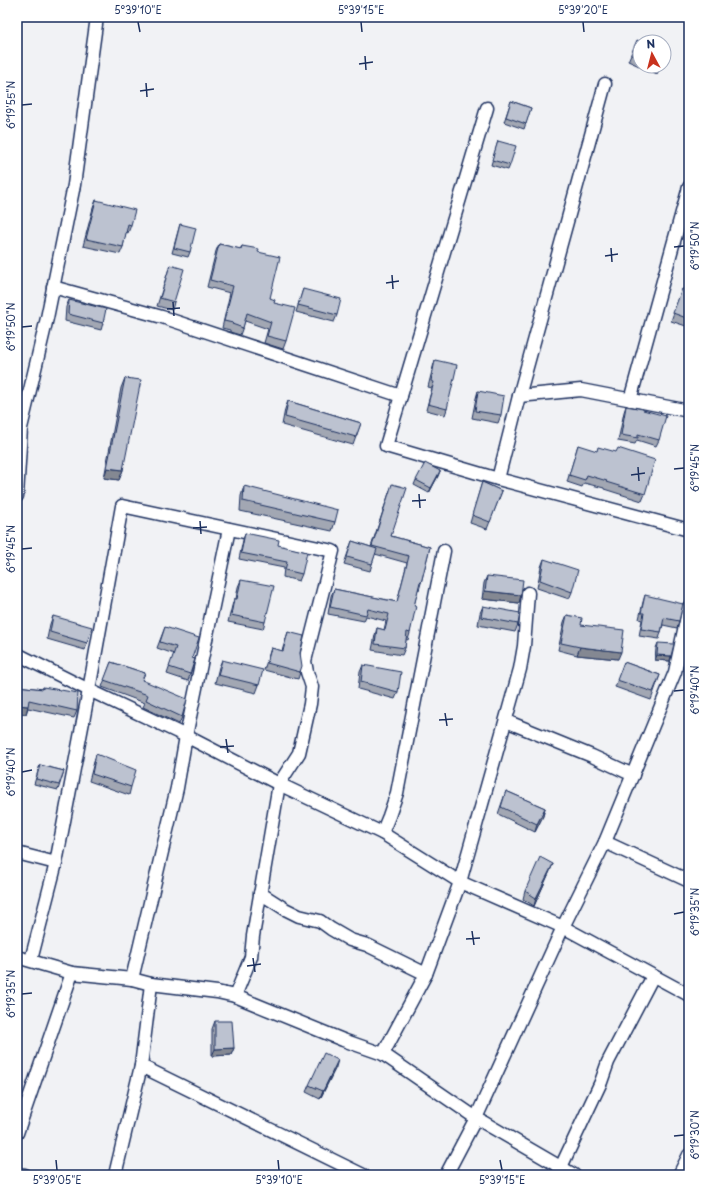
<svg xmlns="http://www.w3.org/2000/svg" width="706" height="1192" viewBox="0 0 706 1192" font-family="'Playpen Sans',sans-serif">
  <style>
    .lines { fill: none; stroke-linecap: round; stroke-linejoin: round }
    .minor-casing { stroke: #1b2f5e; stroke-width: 15 }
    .minor { stroke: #fff; stroke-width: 12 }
    .wall { fill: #a2a7b3; stroke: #1b2f5e }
    .shaded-wall { fill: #848892; stroke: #1b2f5e }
    .building { fill: #bcc2d0; stroke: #1b2f5e }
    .ticks { fill: none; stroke: #1b2f5e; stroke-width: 1.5 }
    .neatline { fill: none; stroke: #1b2f5e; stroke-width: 1.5 }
    .ticks-label { font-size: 10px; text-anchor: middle; fill: #1b2f5e }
  </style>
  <rect width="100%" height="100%" fill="#f1f2f5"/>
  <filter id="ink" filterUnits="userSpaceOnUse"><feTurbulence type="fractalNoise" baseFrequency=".025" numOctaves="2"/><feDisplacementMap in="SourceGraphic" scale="8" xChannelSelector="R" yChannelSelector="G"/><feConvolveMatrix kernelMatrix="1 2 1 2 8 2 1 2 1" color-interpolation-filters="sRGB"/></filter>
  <g filter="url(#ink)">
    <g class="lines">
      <defs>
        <g id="minor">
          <polyline points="487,108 386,446 498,479 689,530"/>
          <polyline points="53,287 162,317 401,396"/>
          <polyline points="519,396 581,390 689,411"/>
          <polyline points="630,400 689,187"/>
          <polyline points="498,479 519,396 605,84"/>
          <polyline points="17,496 21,428 47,318 74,185 97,17"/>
          <polyline points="17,654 89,690 186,736 279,784 382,833 460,882 563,927 689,995"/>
          <polyline points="506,721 592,756 633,775"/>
          <polyline points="382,833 389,816 397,793 444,551"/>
          <polyline points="605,842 689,881"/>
          <polyline points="17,853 56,863"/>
          <polyline points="260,893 285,909 299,916 320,921 331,929 350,940 367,945 426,974"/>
          <polyline points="17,957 72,973 132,979 151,984 217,992 235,996 343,1040 383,1054 476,1118 574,1175"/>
          <polyline points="31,960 56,863 89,690 122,506 333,551 305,661 307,672 312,687 310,704 299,753 279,784 253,936 251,957 235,996"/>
          <polyline points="132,979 177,788 186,736 229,529"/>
          <polyline points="383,1054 426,974 460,882 520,669 524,646 528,593"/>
          <polyline points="141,1066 363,1175"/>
          <polyline points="17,1133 72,973"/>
          <polyline points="561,1167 601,1082 608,1062 653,976"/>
          <polyline points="17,1174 25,1175"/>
          <polyline points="115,1175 141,1066 151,984"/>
          <polyline points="446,1175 476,1118 563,927 605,842 675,672 689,607"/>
          <polyline points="679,1175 689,1155"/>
        </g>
      </defs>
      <use href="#minor" class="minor-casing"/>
      <use href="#minor" class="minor"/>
    </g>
    <g class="wall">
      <polygon points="640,42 640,66 661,66 657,74 628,61 631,54"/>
      <polygon points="511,101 531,108 524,129 504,122"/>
      <polygon points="498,141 510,165 508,170 491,165"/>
      <polygon points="96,200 131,225 128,233 126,232 123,247 120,254 83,246 93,208"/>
      <polygon points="180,224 190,252 188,257 172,253"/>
      <polygon points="219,244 240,249 242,246 258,252 270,298 274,303 286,341 283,349 264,343 268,329 245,321 240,335 230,332 230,330 222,328 230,293 207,287 216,251"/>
      <polygon points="170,265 174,302 172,310 157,306"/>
      <polygon points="303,289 337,315 334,322 296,312"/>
      <polygon points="682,289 689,291 689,327 671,321"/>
      <polygon points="69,300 103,323 101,330 65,321 66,307"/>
      <polygon points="435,360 447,409 445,415 426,410 432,388 428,387 433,367"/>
      <polygon points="125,378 123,470 119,480 104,478 121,388"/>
      <polygon points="478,391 501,415 498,423 472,418 476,398"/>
      <polygon points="288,401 361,423 353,445 282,425 285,409"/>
      <polygon points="626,406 643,410 659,440 656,446 637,440 635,444 618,441 624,412"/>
      <polygon points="578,445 645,494 642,501 604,489 604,488 584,483 582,487 567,482"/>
      <polygon points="440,471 438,476 429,493 414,485 416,480"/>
      <polygon points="482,482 502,491 487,529 470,523"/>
      <polygon points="244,486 335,522 332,531 240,511 241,496"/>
      <polygon points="390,490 391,536 430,547 421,583 419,590 418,589 414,606 410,633 408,640 406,639 405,648 402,655 372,650 375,635 377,628 384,630 386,621 366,616 364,621 328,614 331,596 334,589 397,602 407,563 375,554 370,571 344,564 352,541 371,547"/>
      <polygon points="245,533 278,545 302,574 299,581 283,577 284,568 239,559 243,540"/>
      <polygon points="544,559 572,592 569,599 537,588 541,567"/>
      <polygon points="487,576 519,603 482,599 484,583"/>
      <polygon points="241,580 265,622 263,629 228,622 232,606 234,599 236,599 238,587"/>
      <polygon points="645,595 679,621 677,628 663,625 659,639 639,636 642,620 639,619 643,602"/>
      <polygon points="483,606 518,624 515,632 478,625 480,613"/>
      <polygon points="567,615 581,625 618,659 577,655 558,650 564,622"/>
      <polygon points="53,616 87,643 85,650 47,639 50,624"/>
      <polygon points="165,627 192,658 195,659 188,681 167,674 174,654 157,648"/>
      <polygon points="288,632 300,653 300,672 298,679 264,670 271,648 282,651"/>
      <polygon points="658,643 670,661 655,660 656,648"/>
      <polygon points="222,660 259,685 256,693 215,683 219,667"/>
      <polygon points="111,662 145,673 142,680 182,717 179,724 143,707 145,703 102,687"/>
      <polygon points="624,662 660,675 651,700 615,687"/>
      <polygon points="363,665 398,692 395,699 358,689 360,672"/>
      <polygon points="17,686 43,689 43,687 77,711 74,718 28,708 26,714 17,713"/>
      <polygon points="96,754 131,787 129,795 89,781 94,762"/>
      <polygon points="40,765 64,771 58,790 34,784"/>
      <polygon points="506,791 545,808 543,816 535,832 498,814"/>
      <polygon points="550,871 534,906 523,899 525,891"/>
      <polygon points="215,1021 234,1048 231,1055 212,1056 212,1029"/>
      <polygon points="336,1067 320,1099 306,1092 309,1085"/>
    </g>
    <g class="shaded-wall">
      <polygon points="107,468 123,470 119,480 104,478"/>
      <polygon points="440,471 438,476 429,493 431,488"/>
      <polygon points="485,591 521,595 519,603 482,599"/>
      <polygon points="580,647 621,652 618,659 577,655"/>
      <polygon points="657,655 671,656 670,661 655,660"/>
      <polygon points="17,705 28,706 26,714 17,713"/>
      <polygon points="545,808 543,816 535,832 537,824"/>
      <polygon points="553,864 550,871 534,906 536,898"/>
      <polygon points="234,1048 231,1055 212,1056 215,1049"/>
      <polygon points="338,1060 336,1067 320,1099 323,1091"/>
    </g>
    <g class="building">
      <polygon points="637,40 642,42 640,42 640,58 631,54"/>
      <polygon points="511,101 531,108 526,124 506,117"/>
      <polygon points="498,141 516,146 510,165 492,160"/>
      <polygon points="96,200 135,210 131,225 128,224 123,247 86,239"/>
      <polygon points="180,224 196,228 190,252 174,248"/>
      <polygon points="219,244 241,249 242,246 259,249 258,252 280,257 270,298 275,300 274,303 295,308 286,341 267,336 271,322 247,313 243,328 232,324 233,323 224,321 233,286 210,280"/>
      <polygon points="170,265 184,269 174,302 160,298"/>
      <polygon points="303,289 341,299 337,315 298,305"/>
      <polygon points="682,289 689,291 689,319 673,313"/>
      <polygon points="69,300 106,309 103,323 68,314"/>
      <polygon points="435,360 457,365 447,409 428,404 434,382 431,381"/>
      <polygon points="125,378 141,380 123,470 107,468"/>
      <polygon points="478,391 504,396 501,415 475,411"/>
      <polygon points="288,401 361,423 356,437 285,417"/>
      <polygon points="626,406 643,409 643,410 666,416 659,440 638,434 638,438 621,435"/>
      <polygon points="578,445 597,451 598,447 616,452 618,448 655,460 645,494 606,482 607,481 587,475 585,480 569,475"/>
      <polygon points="425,463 440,471 431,488 416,480"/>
      <polygon points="482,482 502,491 490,522 472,515"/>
      <polygon points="392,484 407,488 391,536 430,547 421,583 420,582 414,606 416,606 410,633 407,632 405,648 375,644 377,628 385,630 389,614 368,609 366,615 330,607 334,589 397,602 409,556 372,546"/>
      <polygon points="244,486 338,510 335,522 243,501"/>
      <polygon points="245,533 279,540 278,545 307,552 302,574 285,570 287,562 241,553"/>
      <polygon points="352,541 377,549 372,564 347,557"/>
      <polygon points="544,559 578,570 572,592 540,580"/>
      <polygon points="487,576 523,580 521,595 485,591"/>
      <polygon points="241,580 274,586 265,622 231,615 234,599 237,599"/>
      <polygon points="645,595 683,604 679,621 664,618 661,632 641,629 644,613 641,613"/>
      <polygon points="483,606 520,613 518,624 481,617"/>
      <polygon points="567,615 582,618 581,625 624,630 621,652 580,647 561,643"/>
      <polygon points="53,616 92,627 87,643 50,632"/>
      <polygon points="165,627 199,638 192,658 195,659 190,674 169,667 176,647 160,642"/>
      <polygon points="288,632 304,636 300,653 302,666 300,672 267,663 271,648 283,651"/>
      <polygon points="658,643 674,644 671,656 657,655"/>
      <polygon points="222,660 263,670 259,685 218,675"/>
      <polygon points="111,662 145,673 142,680 187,699 182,717 146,700 148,695 104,680"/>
      <polygon points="624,662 660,675 653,692 617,680"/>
      <polygon points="363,665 401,672 398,692 361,682"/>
      <polygon points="17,686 43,689 43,687 78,693 77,711 29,700 28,706 17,705"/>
      <polygon points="96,754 136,770 131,787 92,774"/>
      <polygon points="40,765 64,771 59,785 36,779"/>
      <polygon points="506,791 545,808 537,824 501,807"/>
      <polygon points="540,857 553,864 536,898 525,891"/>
      <polygon points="215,1021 232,1021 234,1048 215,1049"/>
      <polygon points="324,1053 338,1060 323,1091 309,1085"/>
    </g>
  </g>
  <path class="ticks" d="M138 22 140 32M361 22 362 32M583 22 584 32M365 56 366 70M359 64 373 62M146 83 147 97M140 91 154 89M22 105 32 104M674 247 684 246M611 248 612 262M605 256 618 254M392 275 393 289M386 283 399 281M173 302 174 316M167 309 180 308M22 327 32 326M638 467 639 481M674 469 684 468M631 475 645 473M419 494 420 508M412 501 426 500M200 521 201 534M193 528 207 527M22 549 32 548M674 691 684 690M445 713 447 726M439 720 453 719M226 739 228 753M220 747 234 746M22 772 32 770M674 914 684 912M472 931 474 945M466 939 480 938M253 958 255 972M247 966 261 964M22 994 32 993M674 1136 684 1135M56 1160 57 1170M278 1160 279 1170M500 1160 502 1170"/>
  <rect width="706" height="1192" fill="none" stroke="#fff" stroke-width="44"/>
  <g transform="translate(652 54) rotate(353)"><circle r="19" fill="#ffffff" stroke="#a4acbf"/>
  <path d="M0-3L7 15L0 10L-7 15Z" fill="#c8321e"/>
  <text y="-6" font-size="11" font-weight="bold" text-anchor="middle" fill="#1b2f5e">N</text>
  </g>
  <rect x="22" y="22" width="662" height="1148" class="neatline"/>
  <g class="ticks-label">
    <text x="138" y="14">5°39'10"E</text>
    <text x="361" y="14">5°39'15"E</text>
    <text x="583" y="14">5°39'20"E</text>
    <text transform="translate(11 105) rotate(-90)" y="4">6°19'55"N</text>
    <text transform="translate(695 246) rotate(-90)" y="4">6°19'50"N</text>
    <text transform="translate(11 327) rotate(-90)" y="4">6°19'50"N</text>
    <text transform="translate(695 468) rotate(-90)" y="4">6°19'45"N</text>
    <text transform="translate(11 549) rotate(-90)" y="4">6°19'45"N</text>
    <text transform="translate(695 690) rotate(-90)" y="4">6°19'40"N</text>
    <text transform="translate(11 772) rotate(-90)" y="4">6°19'40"N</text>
    <text transform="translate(695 912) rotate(-90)" y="4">6°19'35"N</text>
    <text transform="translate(11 994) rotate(-90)" y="4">6°19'35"N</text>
    <text transform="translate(695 1135) rotate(-90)" y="4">6°19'30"N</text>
    <text x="57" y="1184">5°39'05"E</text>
    <text x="279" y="1184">5°39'10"E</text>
    <text x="502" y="1184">5°39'15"E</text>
  </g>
</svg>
